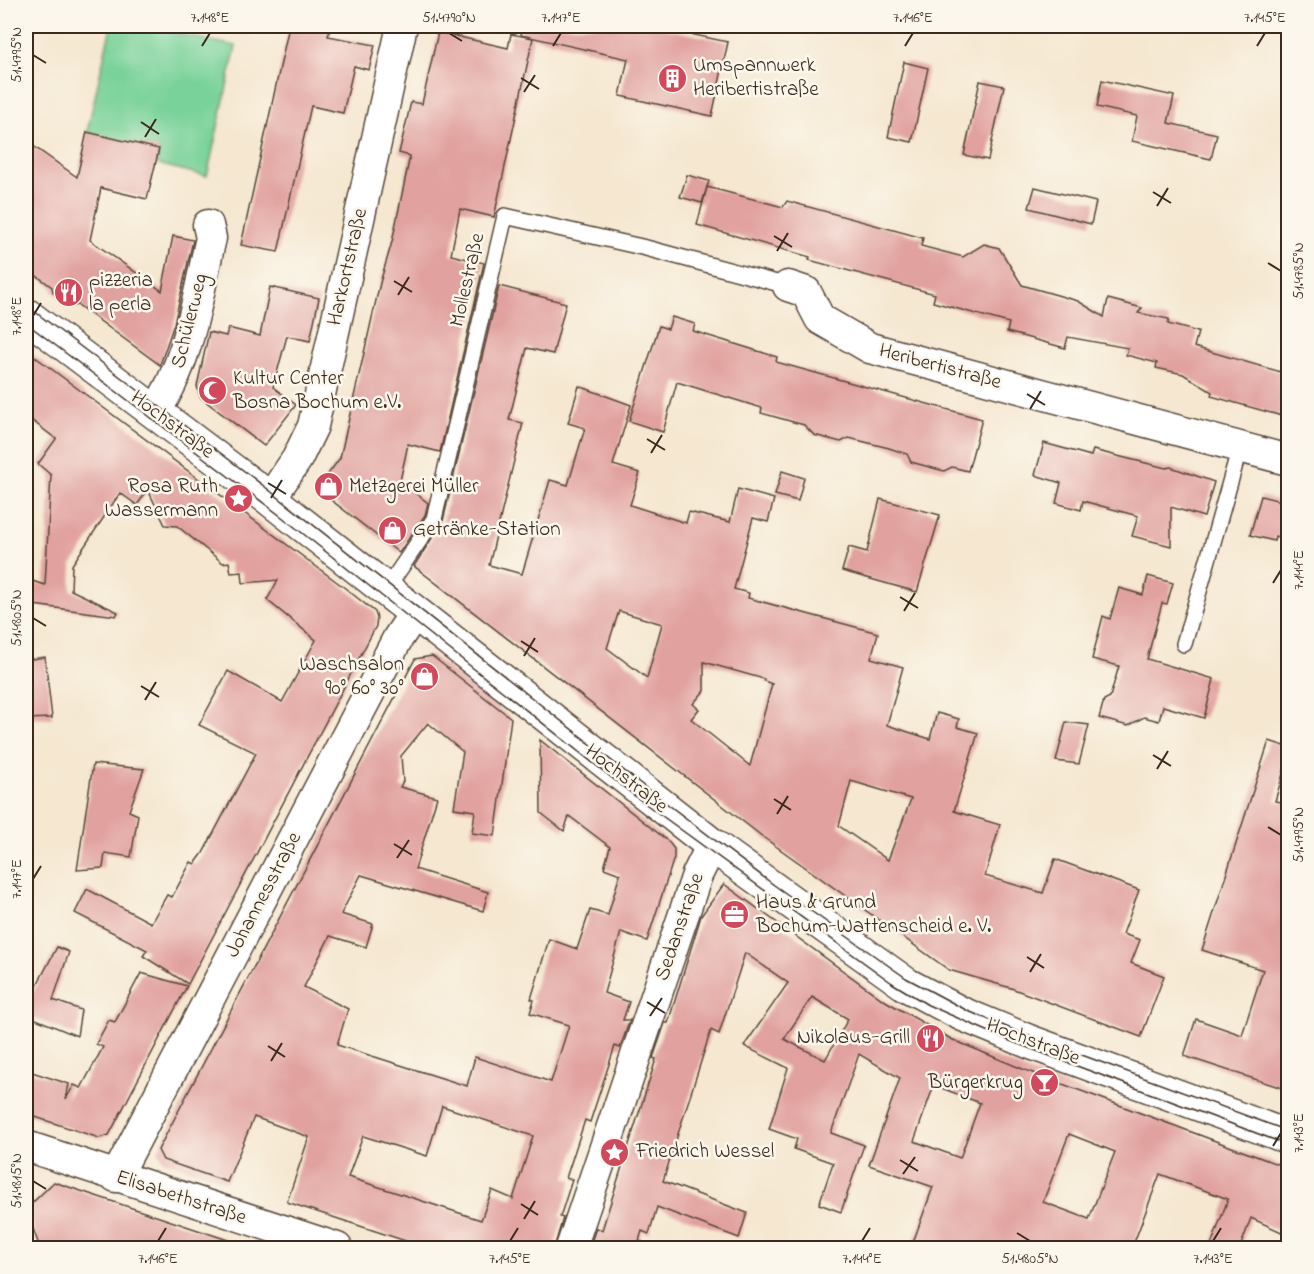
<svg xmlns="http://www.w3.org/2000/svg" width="1314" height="1274" viewBox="0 0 1314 1274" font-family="'Indie Flower',sans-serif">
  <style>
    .green { fill: #78d299; stroke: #5a7e5c; stroke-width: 1.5 }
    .building { fill: #e1a19f; fill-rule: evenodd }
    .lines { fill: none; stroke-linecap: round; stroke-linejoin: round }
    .lane-casing { stroke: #574639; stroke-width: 18 }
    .street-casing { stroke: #574639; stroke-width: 33 }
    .secondary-casing { stroke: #574639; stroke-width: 36 }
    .lane { stroke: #fff; stroke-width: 15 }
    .street { stroke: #fff; stroke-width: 30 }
    .secondary { stroke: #fff; stroke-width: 33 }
    .tram { stroke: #3b2a1e; stroke-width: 1.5 }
    .ticks { fill: none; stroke: #3b2a1e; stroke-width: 2 }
    .labels { text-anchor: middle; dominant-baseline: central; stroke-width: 5; stroke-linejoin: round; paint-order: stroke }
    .poi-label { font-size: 21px; fill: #3b2a1e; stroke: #fbf7ec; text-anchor: start }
    .street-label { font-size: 21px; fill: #3b2a1e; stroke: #fbf7ec }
    .neatline { fill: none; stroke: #3b2a1e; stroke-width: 2 }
    .ticks-label { font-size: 15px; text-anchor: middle; fill: #3b2a1e }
  </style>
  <rect width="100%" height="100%" fill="#fbf7ec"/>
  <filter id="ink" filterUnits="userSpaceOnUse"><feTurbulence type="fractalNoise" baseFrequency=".0167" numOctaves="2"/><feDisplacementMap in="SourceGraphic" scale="12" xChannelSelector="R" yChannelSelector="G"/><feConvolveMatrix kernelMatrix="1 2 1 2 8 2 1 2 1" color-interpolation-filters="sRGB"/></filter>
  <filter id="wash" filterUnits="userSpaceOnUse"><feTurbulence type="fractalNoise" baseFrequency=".008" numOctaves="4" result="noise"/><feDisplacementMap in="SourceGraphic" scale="24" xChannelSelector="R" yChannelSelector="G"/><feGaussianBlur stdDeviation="1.35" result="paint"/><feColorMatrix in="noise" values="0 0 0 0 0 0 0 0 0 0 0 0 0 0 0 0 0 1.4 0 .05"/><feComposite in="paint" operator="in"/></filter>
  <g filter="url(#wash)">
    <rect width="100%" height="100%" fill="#f5e7d0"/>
    <polygon class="green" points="111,26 140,26 236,46 207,176 157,164 159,149 87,132"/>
    <g id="blocks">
      <g class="building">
        <polygon points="289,26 331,26 328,36 375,45 369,70 354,66 343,113 311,106 278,252 241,245"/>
        <polygon points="522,26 652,26 728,42 712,116 620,96 628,59 521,35"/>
        <polygon points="438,32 508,48 511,34 533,38 494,217 460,209 451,255 484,263 440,452 408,444 400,481 428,503 425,515 399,553 317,489 340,458 380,283 392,242 410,156 399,153 411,102 422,104"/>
        <polygon points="904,62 928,68 912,142 888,137"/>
        <polygon points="1102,80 1174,96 1168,123 1217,134 1211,159 1132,141 1137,116 1097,107"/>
        <polygon points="980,81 1004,86 988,160 964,155"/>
        <polygon points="87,132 159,149 147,199 101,188 90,240 162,291 173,236 193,240 174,324 160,365 78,305 73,306 53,292 52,287 26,268 26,141 77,177"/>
        <polygon points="687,175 709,181 702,203 680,197"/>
        <polygon points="707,187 783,207 787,201 923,238 921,246 963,257 984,244 999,248 1022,285 1078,301 1104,317 1108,299 1142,308 1138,313 1169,319 1168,324 1198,332 1194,347 1288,374 1288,392 1282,416 1211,396 1212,392 1183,374 1156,368 1157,363 1126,355 1128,348 1068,337 1065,348 1007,332 1009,323 933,302 935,294 809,260 810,257 697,225"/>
        <polygon points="1035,187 1096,202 1091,224 1029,208"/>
        <path d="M499 286 566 303 553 354 527 348 509 420 523 423 489 565 522 574 550 480 568 485 585 428 568 423 579 386 631 405 613 465 640 473 630 505 686 523 689 512 730 522 738 489 774 499 768 522 753 518 734 589 749 593 748 598 878 633 871 658 903 667 887 725 930 739 937 713 959 719 957 727 978 733 954 811 1000 825 985 876 1043 893 1055 859 1139 890 1123 934 1140 940 1131 963 1164 976 1141 1037 1011 988 949 970 763 837 414 566 443 521ZM619 611 662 624 647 678 607 648ZM704 662 764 679V681L772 684 750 766 691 719 699 709 693 704 704 691ZM851 781 911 799 888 860 839 826Z"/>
        <polygon points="270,287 319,298 310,341 287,336 273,387 296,405 264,446 200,397 197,386 209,332 226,336 228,328 260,336"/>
        <polygon points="672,317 695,324 693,331 777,357 776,362 982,419 968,471 952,467 944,471 911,462 907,454 889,448 849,438 841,442 814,435 804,425 761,413 762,408 677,382 663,432 629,421 659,326 668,329"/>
        <polygon points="26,350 345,588 375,612 377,618 376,626 188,984 143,956 147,950 75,913 87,889 151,923 167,895 172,897 191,862 195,864 203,853 256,753 199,725 228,671 282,702 316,640 267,600 278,580 243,583 242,572 231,573 229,562 223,563 177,526 165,525 148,490 137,505 120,493 72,565 71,590 118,612 116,616 26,604 26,579 45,585 51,475 38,464 56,439 26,416"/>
        <polygon points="1044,443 1091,456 1093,450 1166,468 1171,467 1214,482 1204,517 1171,507 1171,546 1132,536 1138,516 1083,501 1081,510 1056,503 1061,483 1035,475"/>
        <polygon points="782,471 804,478 798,501 775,495"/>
        <polygon points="1261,496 1288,503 1288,540 1275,536 1274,541 1250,535"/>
        <polygon points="880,499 940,515 917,592 842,571 849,547 867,552"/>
        <polygon points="1148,576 1173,583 1167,604 1162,603 1147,659 1214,679 1204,718 1163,706 1159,721 1144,717 1128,726 1099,718 1104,700 1110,697 1119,666 1092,659 1103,616 1110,619 1119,588 1143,595"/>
        <path d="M432 656 511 718 495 836 472 833 475 811 454 808 463 752 428 723 401 756 403 781 400 787 437 797 415 869 488 892 483 911 361 875 341 914 373 924 366 947 330 936 304 987 348 1009 337 1045 467 1086 475 1057 551 1082 569 1025 530 1013 534 1000 531 999 549 939 577 949 590 910 608 915 620 874 604 868 610 847 569 816 564 831 541 813 540 740 668 841 674 849V858L647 941 621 932 604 993 629 1002 623 1020H630L620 1048 615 1046 590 1122 585 1120 566 1178 572 1180 560 1217 563 1218 554 1248H427L287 1202 309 1137 254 1117 227 1182 163 1160 158 1150 415 659ZM442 1106 533 1136 513 1199 492 1190 481 1220 348 1177 363 1136 427 1156Z"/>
        <polygon points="45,657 52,718 26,719 26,660"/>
        <polygon points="1066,722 1089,725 1079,764 1056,761"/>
        <polygon points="1269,741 1288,747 1288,757 1275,801 1288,803 1288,1090 1184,1056 1196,1019 1242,1035 1263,970 1202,950"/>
        <polygon points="93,764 144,769 129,811 138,815 131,857 105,853 103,868 77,870"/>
        <path d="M724 884 882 999 951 1039 1025 1070 1288 1168V1235L1251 1218 1240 1248H1210L1228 1199 1160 1174 1132 1248H911L933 1187 869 1165 900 1078 859 1054 831 1133 864 1145 841 1212 819 1204 833 1163 794 1149 797 1139 769 1129 788 1068 744 1046 788 983 745 953 719 1034 711 1030 663 1181 747 1213 739 1238 657 1207 649 1234 642 1231 639 1241 645 1243 644 1248H589L596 1228 602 1230 656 1059 653 1058 665 1023H668L701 916ZM812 997 848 1019 825 1060 784 1039ZM934 1085 980 1103 960 1158 914 1141ZM1069 1134 1115 1152 1089 1219 1043 1202Z"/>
        <polygon points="57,947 69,952 53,1000 81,1010 77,1036 26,1015 26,1006"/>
        <polygon points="141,973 187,986 109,1135 99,1138 26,1114 26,1070 69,1084 66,1099 74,1085 81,1088 103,1047 96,1044 109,1020 115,1022"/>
        <polygon points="54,1182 240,1244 239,1248 40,1248 26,1209"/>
      </g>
    </g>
  </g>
  <g filter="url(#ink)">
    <use href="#blocks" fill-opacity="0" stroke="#574639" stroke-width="1.5"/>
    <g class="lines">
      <defs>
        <g id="lane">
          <polyline points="385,591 434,519 505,216 646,248 788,286"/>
          <polyline points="1184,644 1240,447"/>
        </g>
        <g id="street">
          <polyline points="788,286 806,292 820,319 870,348 1288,460"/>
          <path d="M155 412C190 361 197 297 211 238L208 225"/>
          <polyline points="270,499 297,459 313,426 402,26"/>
          <polyline points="26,1146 337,1248"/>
          <polyline points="116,1177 398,638 414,614"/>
          <polyline points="571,1248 697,875 712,845"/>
        </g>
        <polyline id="secondary" points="26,315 270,499 712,845 907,985 962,1014 1030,1042 1288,1137"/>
      </defs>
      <use href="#lane" class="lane-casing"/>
      <use href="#street" class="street-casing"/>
      <use href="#secondary" class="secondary-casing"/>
      <use href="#lane" class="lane"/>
      <use href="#street" class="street"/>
      <use href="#secondary" class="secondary"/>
      <g class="tram">
        <polyline points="26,305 269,490 641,784 774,885 906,978 968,1011 1014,1030 1288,1131"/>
        <polyline points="26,323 282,517 636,797 892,983 928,1005 1010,1041 1288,1145"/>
      </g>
    </g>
  </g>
  <path class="ticks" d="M449 33 462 41M202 46 210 33M553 46 561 33M905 46 913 33M1257 46 1265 33M33 55 46 63M521 78 539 89M524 92 535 75M141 122 159 134M145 137 156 119M1153 192 1171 203M1157 206 1168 188M774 236 792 247M777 251 788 233M1268 263 1281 271M394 281 412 292M398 295 409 277M33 316 41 303M1027 394 1045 405M1030 409 1041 391M647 439 665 450M651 453 662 435M268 483 286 494M271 498 282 480M1273 583 1281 570M900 597 918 608M904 611 915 593M33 618 46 626M521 641 538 652M524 656 535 638M141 686 159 697M145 700 156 682M1153 755 1171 766M1157 769 1168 751M774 799 791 810M777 814 788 796M1268 827 1281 835M394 844 412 855M397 858 409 840M33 879 41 866M1027 957 1044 968M1030 972 1041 954M647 1002 665 1013M650 1016 662 998M268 1046 285 1057M271 1061 282 1043M1273 1146 1281 1133M900 1160 918 1171M903 1174 915 1157M33 1181 46 1189M521 1204 538 1215M524 1219 535 1201M1017 1233 1030 1241M158 1241 166 1228M510 1241 518 1228M862 1241 870 1228M1213 1241 1221 1228"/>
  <defs>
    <symbol id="building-disc" viewBox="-11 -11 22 22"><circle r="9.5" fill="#d1495b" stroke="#fbf7ec"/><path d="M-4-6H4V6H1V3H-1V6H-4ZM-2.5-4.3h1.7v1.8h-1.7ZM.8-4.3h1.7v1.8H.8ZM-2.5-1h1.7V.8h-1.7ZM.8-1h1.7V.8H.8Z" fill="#fff"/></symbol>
    <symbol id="restaurant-disc" viewBox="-11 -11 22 22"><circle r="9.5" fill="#d1495b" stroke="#fbf7ec"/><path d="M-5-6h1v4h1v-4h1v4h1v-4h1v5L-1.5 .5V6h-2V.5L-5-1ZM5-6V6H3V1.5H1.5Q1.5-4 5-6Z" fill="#fff"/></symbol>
    <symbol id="mosque-disc" viewBox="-11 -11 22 22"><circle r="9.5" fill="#d1495b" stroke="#fbf7ec"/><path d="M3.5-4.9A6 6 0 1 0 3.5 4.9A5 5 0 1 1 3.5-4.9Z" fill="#fff"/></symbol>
    <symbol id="shop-disc" viewBox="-11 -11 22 22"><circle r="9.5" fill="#d1495b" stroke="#fbf7ec"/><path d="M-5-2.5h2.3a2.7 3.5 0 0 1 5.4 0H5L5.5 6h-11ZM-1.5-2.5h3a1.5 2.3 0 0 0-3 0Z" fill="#fff"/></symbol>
    <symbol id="sight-disc" viewBox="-11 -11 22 22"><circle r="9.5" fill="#d1495b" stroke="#fbf7ec"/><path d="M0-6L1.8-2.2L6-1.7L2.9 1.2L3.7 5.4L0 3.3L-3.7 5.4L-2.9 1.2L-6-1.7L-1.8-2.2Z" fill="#fff"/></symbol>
    <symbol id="office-disc" viewBox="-11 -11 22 22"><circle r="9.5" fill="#d1495b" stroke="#fbf7ec"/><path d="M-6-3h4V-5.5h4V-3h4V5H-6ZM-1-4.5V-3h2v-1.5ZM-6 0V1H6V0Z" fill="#fff"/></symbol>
    <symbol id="bar-disc" viewBox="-11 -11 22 22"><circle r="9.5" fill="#d1495b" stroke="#fbf7ec"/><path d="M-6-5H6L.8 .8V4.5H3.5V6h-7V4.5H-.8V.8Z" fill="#fff"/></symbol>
  </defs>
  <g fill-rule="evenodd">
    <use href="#building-disc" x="656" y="62" width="33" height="33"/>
    <use href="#restaurant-disc" x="52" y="276" width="33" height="33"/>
    <use href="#mosque-disc" x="196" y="374" width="33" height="33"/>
    <use href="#shop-disc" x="312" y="470" width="33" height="33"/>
    <use href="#sight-disc" x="222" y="482" width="33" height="33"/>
    <use href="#shop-disc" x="376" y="514" width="33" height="33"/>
    <use href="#shop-disc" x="408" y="660" width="33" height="33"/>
    <use href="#office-disc" x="718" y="898" width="33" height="33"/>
    <use href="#restaurant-disc" x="914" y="1022" width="33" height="33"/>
    <use href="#bar-disc" x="1028" y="1066" width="33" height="33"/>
    <use href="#sight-disc" x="598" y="1136" width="33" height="33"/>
  </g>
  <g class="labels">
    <g class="poi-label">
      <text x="693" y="66">Umspannwerk<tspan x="693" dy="24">Heribertistraße</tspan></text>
      <text x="89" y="281">pizzeria<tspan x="89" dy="24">la perla</tspan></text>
      <text x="233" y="379">Kultur Center<tspan x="233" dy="24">Bosna Bochum e.V.</tspan></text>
      <text x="218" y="487" text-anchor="end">Rosa Ruth<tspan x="218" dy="24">Wassermann</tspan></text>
      <text x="349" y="487">Metzgerei Müller</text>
      <text x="413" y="530">Getränke-Station</text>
      <text x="404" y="665" text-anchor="end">Waschsalon<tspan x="404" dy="24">90° 60° 30°</tspan></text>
      <text x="756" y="903">Haus &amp; Grund<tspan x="756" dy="24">Bochum-Wattenscheid e. V.</tspan></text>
      <text x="910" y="1038" text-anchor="end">Nikolaus-Grill</text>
      <text x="1023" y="1083" text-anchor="end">Bürgerkrug</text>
      <text x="636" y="1152">Friedrich Wessel</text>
    </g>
    <g class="street-label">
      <text transform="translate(348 267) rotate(-77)">Harkortstraße</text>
      <text transform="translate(468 280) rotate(-77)">Mollestraße</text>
      <text transform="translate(190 321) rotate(-76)">Schülerweg</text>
      <text transform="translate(940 367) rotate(15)">Heribertistraße</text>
      <text transform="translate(172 425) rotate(37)">Hochstraße</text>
      <text transform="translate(626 779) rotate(38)">Hochstraße</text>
      <text transform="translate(264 895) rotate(-62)">Johannesstraße</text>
      <text transform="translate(680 927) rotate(-71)">Sedanstraße</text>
      <text transform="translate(1033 1042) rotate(21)">Hochstraße</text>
      <text transform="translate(181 1198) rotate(18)">Elisabethstraße</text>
    </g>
  </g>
  <rect width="1314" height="1274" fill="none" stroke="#fbf7ec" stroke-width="66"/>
  <rect x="33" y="33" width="1248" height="1208" class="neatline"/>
  <g class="ticks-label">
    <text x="210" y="22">7.148°E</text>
    <text x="449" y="22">51.4790°N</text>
    <text x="561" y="22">7.147°E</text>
    <text x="913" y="22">7.146°E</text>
    <text x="1265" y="22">7.145°E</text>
    <text transform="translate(16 55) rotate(-90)" y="5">51.4795°N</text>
    <text transform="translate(1298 271) rotate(-90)" y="5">51.4785°N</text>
    <text transform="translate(16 316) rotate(-90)" y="5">7.148°E</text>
    <text transform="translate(1298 570) rotate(-90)" y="5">7.144°E</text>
    <text transform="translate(16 618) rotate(-90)" y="5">51.4805°N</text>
    <text transform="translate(1298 835) rotate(-90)" y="5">51.4795°N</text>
    <text transform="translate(16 879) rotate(-90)" y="5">7.147°E</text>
    <text transform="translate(1298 1133) rotate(-90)" y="5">7.143°E</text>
    <text transform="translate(16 1181) rotate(-90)" y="5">51.4815°N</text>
    <text x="158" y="1263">7.146°E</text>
    <text x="510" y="1263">7.145°E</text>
    <text x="862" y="1263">7.144°E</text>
    <text x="1030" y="1263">51.4805°N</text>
    <text x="1213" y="1263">7.143°E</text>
  </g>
</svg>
